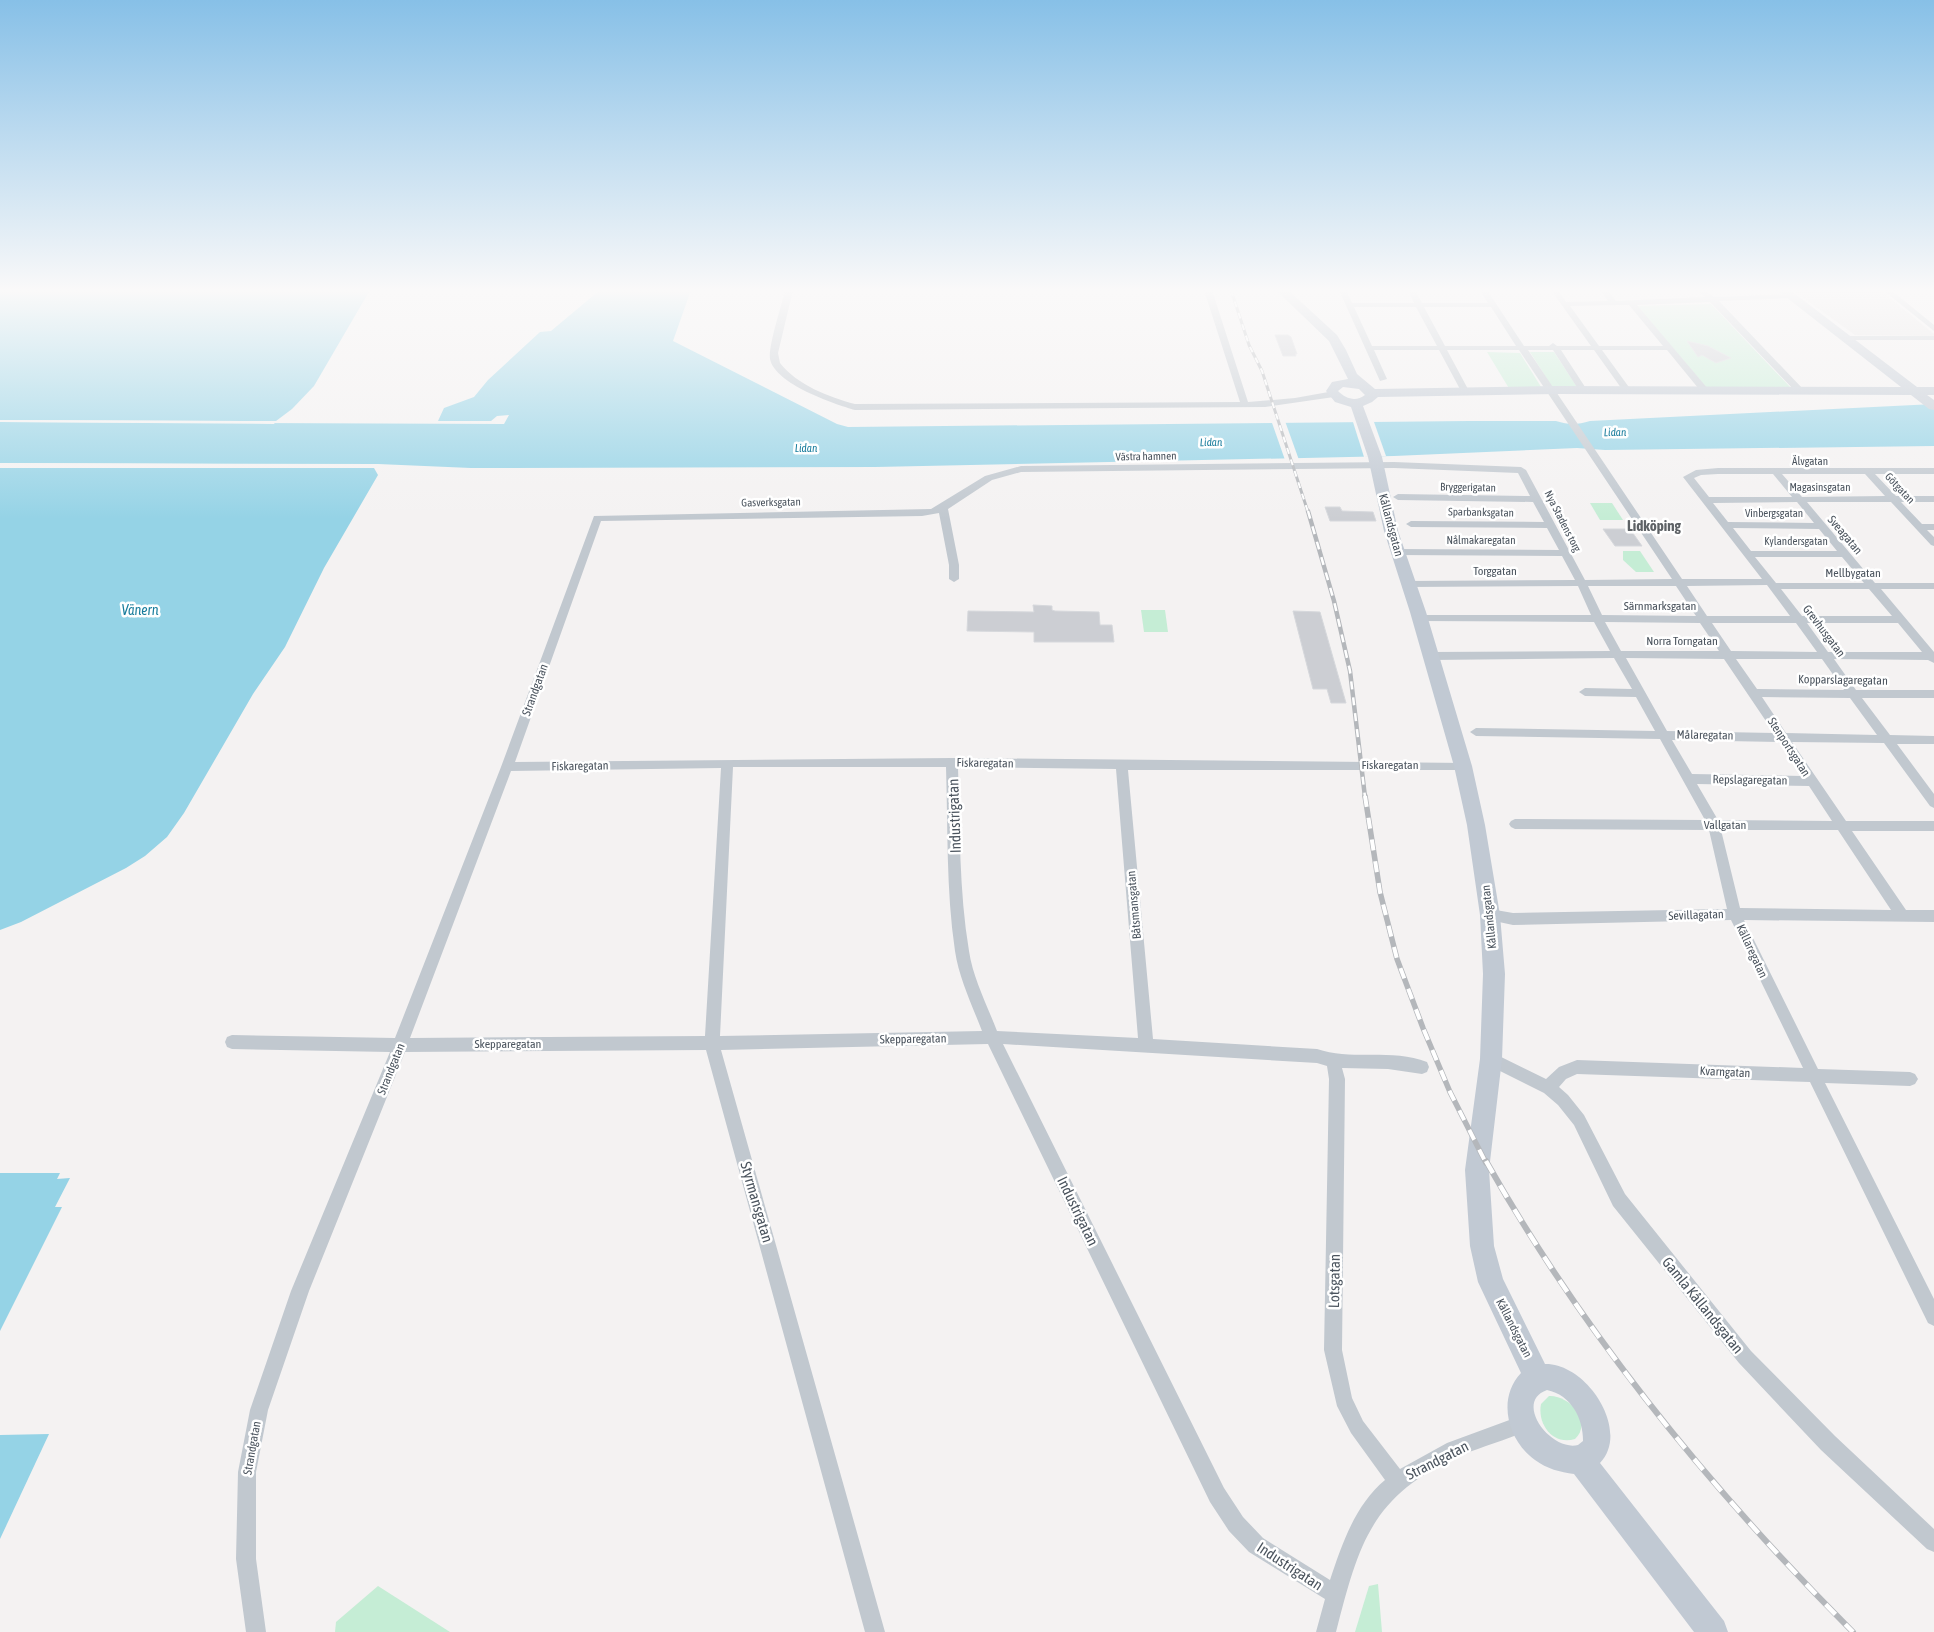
<svg xmlns="http://www.w3.org/2000/svg" width="1934" height="1632" viewBox="0 0 1934 1632" font-family="'Asap Condensed',sans-serif">
  <style>
    .education { fill: #e5e3e3 }
    .green { fill: #c5edd5 }
    .water { fill: #95d3e6 }
    .pier { fill: #f4f2f2 }
    .building { fill: #ccced3; stroke: #d6d8dc }
    .lines { fill: none; stroke-linecap: round; stroke-linejoin: round }
    .street { fill: #c1c8cf; fill-rule: evenodd }
    .secondary { fill: #c1c9d3; fill-rule: evenodd }
    .rail-far3-casing { stroke: #b4b7bb; stroke-width: 3 }
    .rail-far2-casing { stroke: #b4b7bb; stroke-width: 4.5 }
    .rail-far1-casing { stroke: #b4b7bb; stroke-width: 5.5 }
    .rail-casing { stroke: #b4b7bb; stroke-width: 6 }
    .rail-far3 { stroke: #fff; stroke-width: 2; stroke-dasharray: 6; stroke-linecap: butt }
    .rail-far2 { stroke: #fff; stroke-width: 2.5; stroke-dasharray: 8; stroke-linecap: butt }
    .rail-far1 { stroke: #fff; stroke-width: 4; stroke-dasharray: 11; stroke-linecap: butt }
    .rail { stroke: #fff; stroke-width: 4.5; stroke-dasharray: 14; stroke-linecap: butt }
    .labels { text-anchor: middle; dominant-baseline: central; stroke-width: 5; stroke-linejoin: round; paint-order: stroke }
    .far-water-label { font-size: 11px; font-style: italic; fill: #187c9c; stroke: #fff }
    .far-street-label { font-size: 11px; fill: #4b545e; stroke: #fff }
    .street-label { font-size: 12px; fill: #4b545e; stroke: #fff }
    .water-label { font-size: 14px; font-style: italic; fill: #187c9c; stroke: #fff }
    .far-district-label { font-size: 15px; font-weight: bold; fill: #5e6266; stroke: #fff }
    .near-street-label { font-size: 15px; fill: #4b545e; stroke: #fff }
  </style>
  <rect width="100%" height="100%" fill="#f4f2f2"/>
  <polygon class="education" points="1880,290 1934,334 1934,336 1855,335 1794,291"/>
  <g class="green">
    <polygon points="1711,304 1792,389 1707,388 1637,306"/>
    <polygon points="1487,352 1520,353 1543,390 1510,390"/>
    <polygon points="1530,352 1554,352 1579,390 1554,390"/>
    <polygon points="1590,503 1612,503 1623,520 1600,520"/>
    <polygon points="1623,551 1640,551 1654,572 1636,572 1623,560"/>
    <polygon points="1141,610 1165,610 1168,632 1144,632"/>
    <path d="M1549 1396C1570 1395 1593 1422 1575 1439 1553 1446 1537 1424 1541 1404Z"/>
    <polygon points="1378,1584 1382,1632 1355,1632 1369,1586"/>
    <polygon points="378,1586 450,1632 335,1632 336,1622"/>
  </g>
  <g class="water">
    <polygon points="0,290 370,290 314,386 292,409 276,421 242,421 0,420"/>
    <path d="M600 290H691L673 341 837 424 848 427 1469 421H1556C1569 425 1577 425 1590 421L1934 404V446L1605 450 1577 448 1394 456 875 467 471 468 378 464 0 463V422L504 424 509 415 497 416 491 421H438L444 408 474 397 488 380 540 332 551 331Z"/>
    <polygon points="0,468 374,468 378,475 324,568 285,647 253,694 184,813 167,837 145,856 126,868 21,922 0,930"/>
    <polygon points="0,1173 60,1173 57,1179 70,1178 55,1207 62,1207 0,1331"/>
    <polygon points="49,1434 0,1539 0,1435"/>
  </g>
  <g class="pier">
    <polygon points="0,420 242,421 276,421 274,424 0,422"/>
    <polygon points="1271,420 1285,421 1299,460 1285,460"/>
    <polygon points="1353,422 1374,422 1386,456 1364,457"/>
    <polygon points="0,463 216,464 378,464 374,468 0,468"/>
  </g>
  <g class="building">
    <polygon points="1275,335 1288,335 1291,337 1297,354 1295,354 1296,356 1283,356"/>
    <polygon points="1687,341 1708,346 1731,358 1716,363 1702,355 1698,357"/>
    <polygon points="1325,507 1340,507 1342,511 1373,512 1376,521 1330,521"/>
    <polygon points="1603,529 1630,529 1642,546 1615,546"/>
    <polygon points="1033,605 1052,606 1052,610 1055,611 1099,612 1100,625 1112,625 1114,642 1034,642 1034,632 967,631 968,611 1034,612"/>
    <polygon points="1293,611 1320,612 1346,703 1331,703 1327,689 1313,689"/>
  </g>
  <g class="lines">
    <g class="street">
      <path d="M785 290H793L778 353 780 363C797 385 829 397 855 404L1240 402 1204 290H1212L1248 402 1295 398 1334 391 1338 394 1334 397 1265 407 855 410C834 404 775 384 770 359 768 346 782 305 785 290Z"/>
      <path d="M1339 290H1346L1352 303H1414L1408 290H1415L1422 303H1488L1480 290H1487L1524 346H1549L1553 343 1557 346H1591L1551 290H1558L1566 302 1608 301 1600 290H1607L1616 301 1705 297 1696 290H1705L1714 297 1792 294V298H1789L1719 301 1803 389V393H1797L1710 302 1637 305 1709 390V394H1703L1667 350H1602L1631 390 1627 393 1624 392 1594 350H1561L1587 390 1583 393 1580 392 1553 350H1528L1682 579H1762L1683 477 1696 470 1718 468H1934V474H1875L1896 496H1934V502H1901L1922 524H1934V530H1927L1934 537V546L1931 545 1891 502H1807L1875 583H1934V589H1881L1934 652V663L1928 660 1834 659 1856 690H1934V698H1862L1890 735 1934 736V744H1897L1934 794V808L1930 806 1884 743 1792 742 1846 821H1934V831H1852L1906 910H1934V922L1744 920 1818 1069 1910 1072 1915 1074 1918 1079 1915 1084 1910 1086 1825 1083 1934 1299V1326L1928 1323 1810 1082 1577 1074 1566 1079 1559 1087 1568 1095 1584 1115 1625 1194 1751 1351 1835 1436 1934 1529V1552L1927 1549 1821 1450 1739 1363 1613 1206 1574 1125 1558 1105 1544 1093 1486 1064 1484 1059 1486 1054 1491 1052 1546 1079 1559 1067 1577 1060 1803 1068 1731 920 1513 925 1485 919 1483 915 1485 911 1490 909 1513 913 1727 909 1709 830 1515 829 1511 827 1509 824 1511 821 1515 819 1705 820 1660 739 1476 736 1470 732 1476 728 1655 731 1636 697 1585 696 1579 692 1585 688 1632 689 1614 658 1431 660 1426 656 1431 652 1610 651 1594 622 1419 621 1414 618 1419 615H1591L1578 586 1408 587 1403 584 1408 581 1575 580 1562 556 1397 555 1392 552 1397 549 1559 550 1547 528 1411 527 1406 524 1411 521 1544 522 1533 502 1398 500 1393 497 1398 494 1530 496 1518 473 1394 468 1021 472 992 480 948 509 959 565V579L954 582 949 579V565L939 513 922 516 601 521 515 762 952 758 1467 763 1469 766 1463 770H1128L1153 1039 1317 1049C1352 1061 1392 1048 1427 1062L1429 1067 1427 1072 1422 1074 1388 1069 1342 1068 1345 1079 1342 1350 1352 1398 1363 1421 1400 1469 1447 1443 1523 1415 1529 1418 1532 1424 1529 1430C1507 1440 1484 1446 1462 1455 1371 1495 1359 1543 1336 1632H1316L1325 1599 1249 1552 1229 1531 1210 1502 988 1044 721 1050 885 1632H865L706 1050 405 1052 309 1291 268 1410 256 1472V1559L266 1632H246L236 1559 238 1472 250 1410 291 1291 390 1052 232 1049 227 1047 225 1042 227 1037 232 1035 395 1038 501 767 594 516 931 509 985 476 1021 466 1394 462 1521 467 1526 470 1585 580 1672 579 1519 350H1447L1469 391 1465 394 1461 391 1439 350H1374L1387 379 1380 381ZM1617 305H1629L1663 346H1599L1570 306ZM1354 307H1416L1437 346H1372ZM1424 307H1491L1516 346H1445ZM1718 474H1773L1792 497H1709L1694 478 1701 475ZM1782 474H1865L1885 496 1802 497ZM1797 502 1814 523 1728 522 1713 503ZM1733 528 1819 529 1837 551H1751ZM1755 557H1842L1864 583H1776ZM1767 585 1790 616H1707L1687 586ZM1588 586H1676L1696 616 1602 615ZM1781 589H1869L1892 616H1802ZM1605 622 1700 623 1719 651H1621ZM1712 623H1796L1817 652 1731 651ZM1807 623H1898L1922 652H1828ZM1626 658 1724 659 1774 733 1667 731ZM1736 659H1822L1844 690 1757 689ZM1762 697 1850 698 1877 735 1786 733ZM1672 740 1779 742 1802 776 1692 774ZM733 767H946C948 828 946 890 955 951 959 978 972 1005 982 1031L720 1036ZM958 767 1116 769 1138 1038 997 1031C987 1005 973 978 969 951 959 891 960 828 958 767ZM721 768 705 1036 410 1038 511 771ZM1697 784 1809 786 1832 821 1718 820ZM1721 830H1838L1891 910 1740 908ZM1003 1044 1317 1063 1327 1066 1329 1079 1324 1350 1337 1406 1351 1433 1385 1480C1355 1505 1342 1544 1330 1580L1263 1538 1243 1517 1224 1488Z"/>
      <polygon points="1883,290 1891,290 1934,325 1934,331"/>
      <polygon points="1843,336 1934,336 1934,340 1846,340 1842,338"/>
    </g>
    <path class="secondary" d="M1276 290H1288L1337 335 1346 350 1357 374 1375 389 1557 386 1901 387 1777 290H1790L1917 387H1934V395H1927L1934 400V410L1929 409 1911 395 1557 394 1378 397 1372 402 1363 406 1382 457 1398 531 1426 612 1472 766 1485 825 1500 915 1505 974 1502 1059 1489 1170 1494 1246 1503 1279 1545 1364C1587 1363 1631 1431 1600 1463L1724 1621 1728 1632H1694L1574 1474C1560 1472 1547 1469 1535 1460 1507 1440 1497 1398 1521 1373L1478 1282 1470 1246 1465 1170 1480 1059 1483 974 1480 915 1467 825 1454 766 1410 612 1384 531 1368 457 1351 407 1335 402 1326 391 1332 382 1348 379 1329 341ZM1343 387 1359 389 1365 395C1356 402 1346 399 1338 391ZM1547 1390C1571 1395 1583 1418 1583 1441L1578 1445C1551 1452 1513 1402 1547 1390Z"/>
    <defs>
      <polyline id="rail-far3" points="1231,290 1249,345 1262,371 1308,512"/>
      <polyline id="rail-far2" points="1308,511 1334,601 1350,671 1365,797"/>
      <polyline id="rail-far1" points="1365,796 1380,892 1397,959 1423,1028 1450,1092 1486,1163"/>
      <path id="rail" d="M1486 1161C1584 1335 1712 1491 1853 1632"/>
    </defs>
    <use href="#rail-far3" class="rail-far3-casing"/>
    <use href="#rail-far2" class="rail-far2-casing"/>
    <use href="#rail-far1" class="rail-far1-casing"/>
    <use href="#rail" class="rail-casing"/>
    <use href="#rail-far3" class="rail-far3"/>
    <use href="#rail-far2" class="rail-far2"/>
    <use href="#rail-far1" class="rail-far1"/>
    <use href="#rail" class="rail"/>
  </g>
  <linearGradient id="sky" x2="0" y2="1"><stop stop-color="#87c0e7"/><stop offset="0.56" stop-color="#faf9f9"/><stop offset="1" stop-color="#faf9f9" stop-opacity="0"/></linearGradient>
  <rect width="1934" height="519" fill="url(#sky)"/>
  <g class="labels">
    <g class="far-water-label">
      <text transform="translate(1615 432) rotate(-1)">Lidan</text>
      <text transform="translate(1211 442) rotate(-1)">Lidan</text>
      <text x="806" y="448">Lidan</text>
    </g>
    <g class="far-street-label">
      <text transform="translate(1146 456) rotate(-1)">Västra hamnen</text>
      <text x="1810" y="461">Älvgatan</text>
      <text transform="translate(1468 487) rotate(1)">Bryggerigatan</text>
      <text x="1820" y="487">Magasinsgatan</text>
      <text transform="translate(1900 488) rotate(47)">Götgatan</text>
      <text transform="translate(771 502) rotate(-1)">Gasverksgatan</text>
      <text transform="translate(1481 512) rotate(1)">Sparbanksgatan</text>
      <text x="1774" y="513">Vinbergsgatan</text>
      <text transform="translate(1563 521) rotate(63)">Nya Stadens torg</text>
      <text x="1481" y="540">Nålmakaregatan</text>
      <text x="1796" y="541">Kylandersgatan</text>
    </g>
    <g class="street-label">
      <text transform="translate(1391 525) rotate(75)">Kållandsgatan</text>
      <text transform="translate(1845 535) rotate(50)">Sveagatan</text>
      <text x="1495" y="571">Torggatan</text>
      <text x="1853" y="573">Mellbygatan</text>
      <text x="1660" y="606">Särnmarksgatan</text>
      <text transform="translate(1824 631) rotate(53)">Grevhusgatan</text>
      <text x="1682" y="641">Norra Torngatan</text>
      <text transform="translate(1843 680) rotate(1)">Kopparslagaregatan</text>
      <text transform="translate(535 690) rotate(-70)">Strandgatan</text>
      <text transform="translate(1705 735) rotate(1)">Målaregatan</text>
      <text transform="translate(1789 747) rotate(57)">Stenportsgatan</text>
      <text transform="translate(985 763) rotate(1)">Fiskaregatan</text>
      <text x="1390" y="765">Fiskaregatan</text>
      <text transform="translate(580 766) rotate(-1)">Fiskaregatan</text>
      <text transform="translate(1750 780) rotate(1)">Repslagaregatan</text>
      <text x="1725" y="825">Vallgatan</text>
      <text transform="translate(1134 905) rotate(-95)">Båtsmansgatan</text>
      <text transform="translate(1696 915) rotate(-2)">Sevillagatan</text>
      <text transform="translate(1489 917) rotate(-96)">Kållandsgatan</text>
      <text transform="translate(1752 951) rotate(65)">Källaregatan</text>
      <text transform="translate(913 1039) rotate(-1)">Skepparegatan</text>
      <text x="508" y="1044">Skepparegatan</text>
      <text transform="translate(391 1069) rotate(-68)">Strandgatan</text>
      <text transform="translate(1725 1072) rotate(3)">Kvarngatan</text>
      <text transform="translate(1514 1328) rotate(63)">Kållandsgatan</text>
      <text transform="translate(252 1448) rotate(-80)">Strandgatan</text>
    </g>
    <g class="water-label">
      <text x="140" y="610">Vänern</text>
    </g>
    <g class="far-district-label">
      <text x="1654" y="525">Lidköping</text>
    </g>
    <g class="near-street-label">
      <text transform="translate(954 816) rotate(-92)">Industrigatan</text>
      <text transform="translate(757 1202) rotate(74)">Styrmansgatan</text>
      <text transform="translate(1078 1211) rotate(64)">Industrigatan</text>
      <text transform="translate(1334 1281) rotate(-89)">Lotsgatan</text>
      <text transform="translate(1703 1305) rotate(51)">Gamla Kållandsgatan</text>
      <text transform="translate(1437 1460) rotate(-27)">Strandgatan</text>
      <text transform="translate(1290 1566) rotate(33)">Industrigatan</text>
    </g>
  </g>
</svg>
